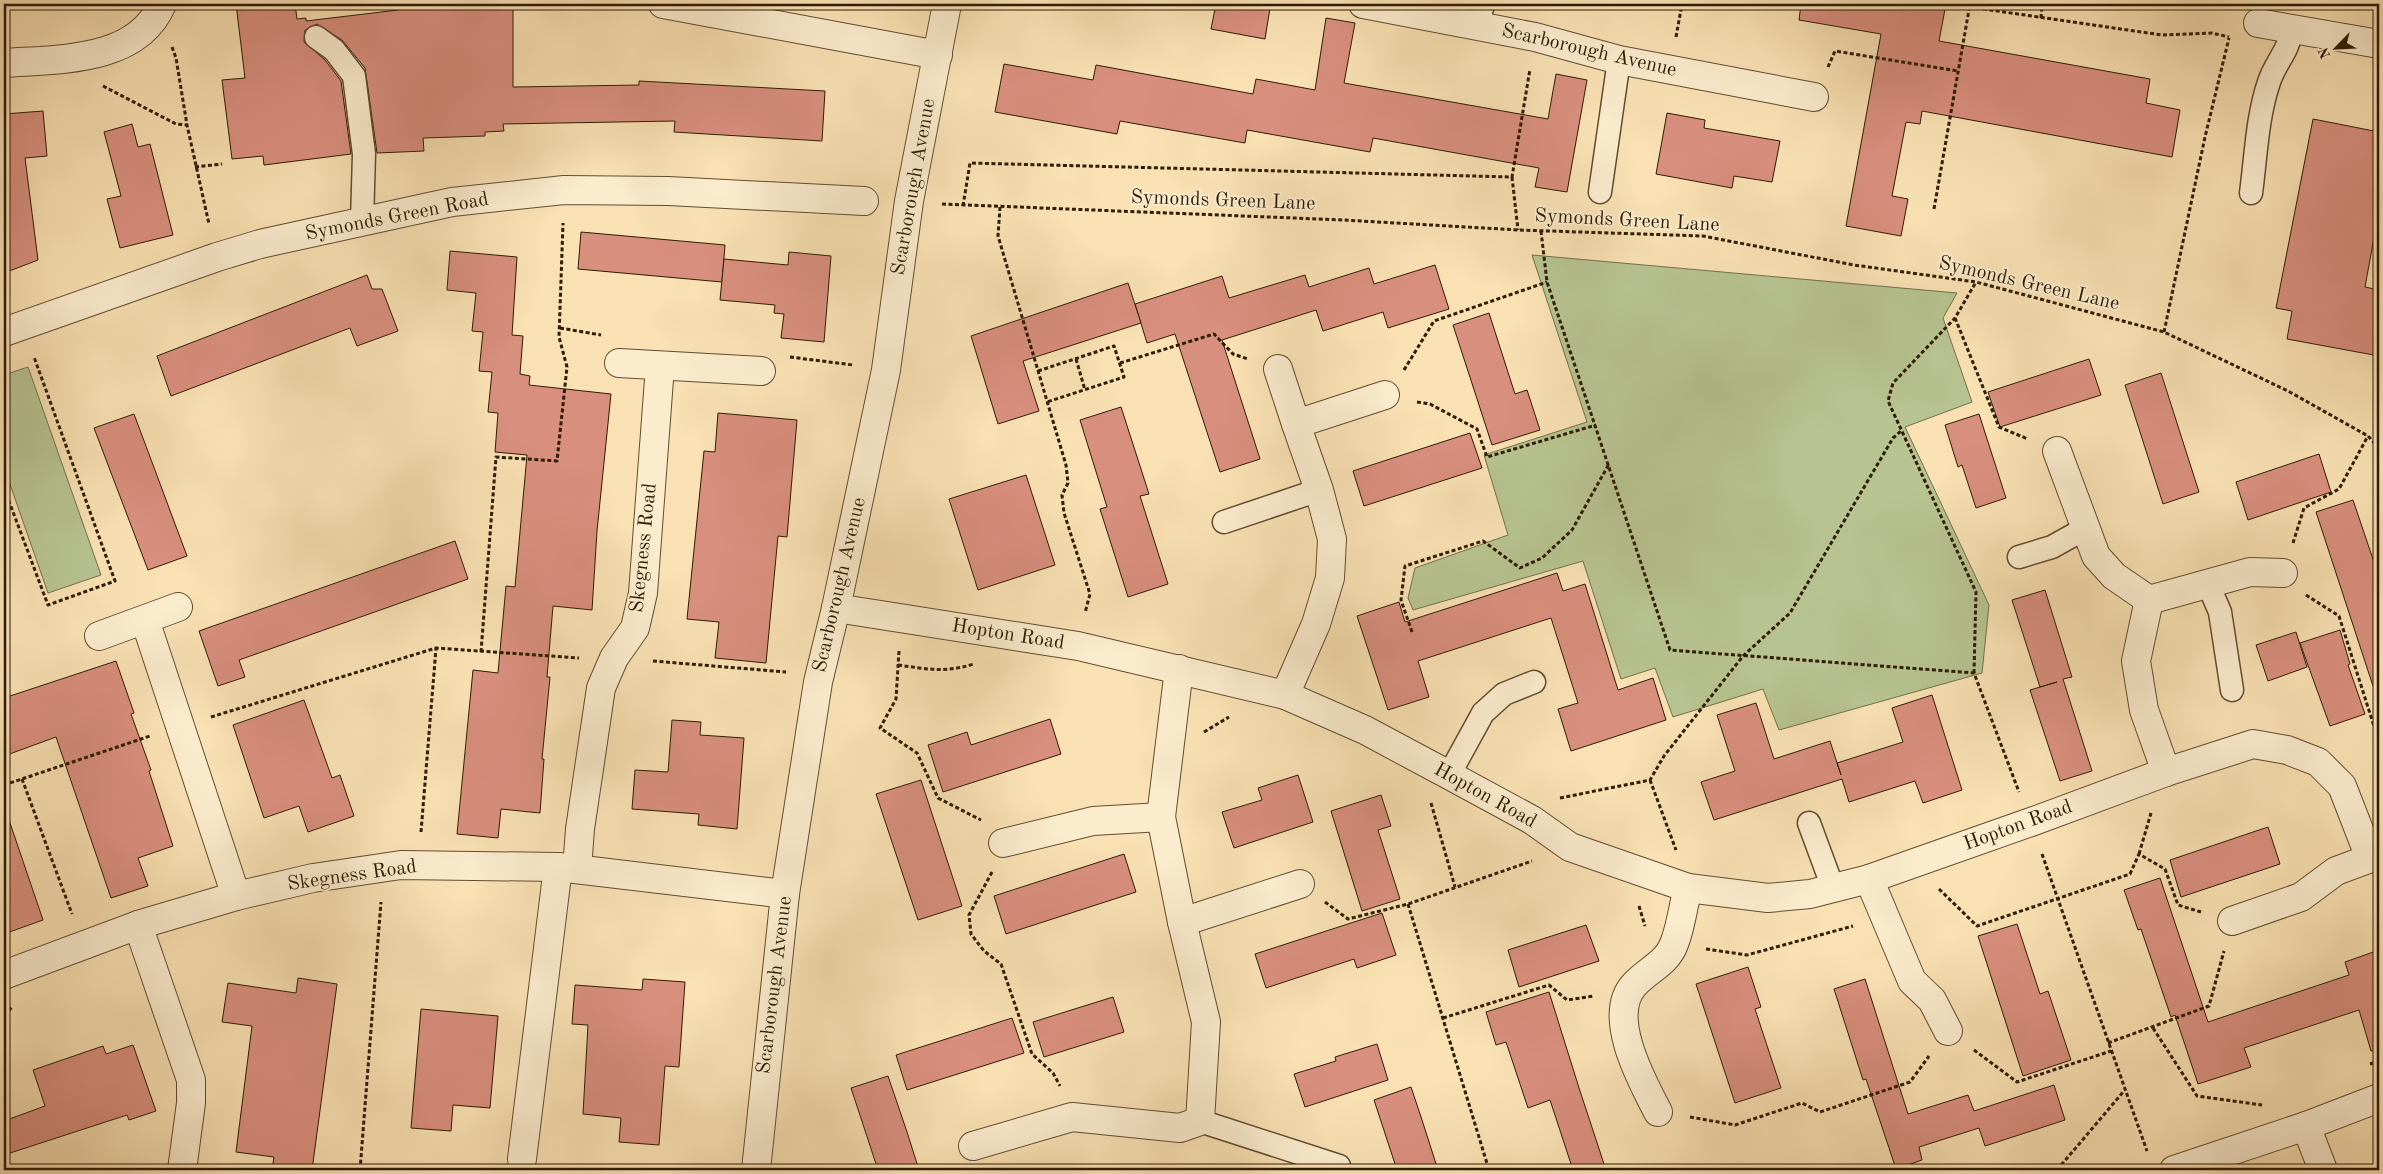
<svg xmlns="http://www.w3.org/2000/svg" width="2383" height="1174" viewBox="0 0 2383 1174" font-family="'Old Standard TT',serif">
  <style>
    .green { fill: #b7c491; stroke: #72704a }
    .building { fill: #d98f7e; stroke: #2e1b04 }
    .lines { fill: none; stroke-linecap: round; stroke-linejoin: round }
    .service-casing { stroke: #614c30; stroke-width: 25 }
    .minor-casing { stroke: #614c30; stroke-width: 30 }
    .tertiary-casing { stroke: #614c30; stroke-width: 30 }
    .path { stroke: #2e1b04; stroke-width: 3; stroke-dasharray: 4 2.5; stroke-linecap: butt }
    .service { stroke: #fbecce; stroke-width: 22 }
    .minor { stroke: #fbecce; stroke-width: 28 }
    .tertiary { stroke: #fbecce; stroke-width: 28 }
    .labels { text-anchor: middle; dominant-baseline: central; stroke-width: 4; stroke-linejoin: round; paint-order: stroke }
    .street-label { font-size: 20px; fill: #2e1b04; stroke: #fbecce }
  </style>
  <rect width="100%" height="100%" fill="#f9e1b3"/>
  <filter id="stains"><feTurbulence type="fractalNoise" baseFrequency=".004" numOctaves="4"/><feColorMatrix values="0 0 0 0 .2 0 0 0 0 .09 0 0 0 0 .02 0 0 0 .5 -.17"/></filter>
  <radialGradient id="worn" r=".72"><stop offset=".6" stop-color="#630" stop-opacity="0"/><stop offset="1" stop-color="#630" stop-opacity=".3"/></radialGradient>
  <g class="green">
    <polygon points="1532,255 1957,293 1943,318 1972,402 1905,427 1989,605 1982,673 1779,730 1763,689 1673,717 1655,668 1621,679 1583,561 1413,610 1408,598 1415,568 1508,535 1484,455 1587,422"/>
    <polygon points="28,367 101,575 48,593 4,467 4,375"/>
  </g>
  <g class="building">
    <polygon points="236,4 295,4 297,19 306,18 306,21 398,10 398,4 513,4 513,87 639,85 639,81 825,91 822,141 674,132 675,121 503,124 504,131 485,132 485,136 423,138 424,151 377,153 365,68 342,40 317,24 305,30 304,42 325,60 341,81 351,154 264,165 263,156 232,159 222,80 245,78"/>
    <polygon points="1216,4 1248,4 1270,8 1265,39 1211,29"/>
    <polygon points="1801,4 1946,4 1939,41 2150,79 2146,103 2180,110 2172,157 1922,111 1920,124 1906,122 1892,196 1908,199 1901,236 1846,226 1881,34 1799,20"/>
    <polygon points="1326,18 1355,23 1344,83 1548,119 1556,74 1587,80 1567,192 1535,187 1539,168 1373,138 1370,152 1247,130 1245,143 1120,121 1117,134 995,112 1004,64 1093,80 1096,65 1253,94 1256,79 1315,90"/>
    <polygon points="43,111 47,156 25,158 38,260 4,273 4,114"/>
    <polygon points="1667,113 1705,120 1704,128 1780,141 1772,182 1734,176 1732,188 1656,174"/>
    <polygon points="2313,119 2379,132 2379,210 2365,287 2379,290 2379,356 2287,339 2292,311 2276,308"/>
    <polygon points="132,124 138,147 150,144 173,235 120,248 107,199 121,196 104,132"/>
    <polygon points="581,232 725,245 722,282 578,269"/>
    <polygon points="450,251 517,257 512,335 523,336 520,374 530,376 529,385 611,394 597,531 592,610 553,606 547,677 550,677 542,759 544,759 540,813 501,809 498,838 457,834 473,670 498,673 506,586 515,587 527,455 495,452 498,413 488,412 492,372 479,371 483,332 472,331 476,293 447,290"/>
    <polygon points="789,252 831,256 824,342 781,338 784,314 774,313 775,305 720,300 724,259 788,265"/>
    <polygon points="1435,265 1449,309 1388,328 1383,312 1323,331 1316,310 1222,340 1260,459 1220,472 1175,334 1147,343 1135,304 1222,276 1229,298 1305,275 1309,287 1369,268 1374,284"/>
    <polygon points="367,275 372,289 382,289 398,331 357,346 350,328 171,396 157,356"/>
    <polygon points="1128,283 1141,323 1023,361 1039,411 998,424 971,336"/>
    <polygon points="1489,313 1515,394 1527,390 1540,430 1492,445 1453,325"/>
    <polygon points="2089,359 2101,395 2000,427 1988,392"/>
    <polygon points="2161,373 2199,492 2163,504 2125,385"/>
    <polygon points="1121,407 1149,494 1140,496 1168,584 1128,597 1100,509 1107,507 1080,420"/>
    <polygon points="718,413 797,420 787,537 778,536 766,663 715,658 719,622 687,619 704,451 715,452"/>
    <polygon points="134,414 187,556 148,570 94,428"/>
    <polygon points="1979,414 2006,498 1976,508 1962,465 1958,467 1945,425"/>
    <polygon points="1470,433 1482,468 1364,506 1353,471"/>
    <polygon points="2319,454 2331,492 2248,520 2236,482"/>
    <polygon points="1026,475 1055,565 978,590 949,499"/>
    <polygon points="2353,500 2379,577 2379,685 2373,686 2316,512"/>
    <polygon points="455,541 468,579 239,660 245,677 218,686 199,631"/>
    <polygon points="1557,573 1563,591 1585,584 1618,690 1653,678 1666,720 1571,751 1558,709 1578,703 1551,618 1418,661 1429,697 1388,710 1357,616 1399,602 1405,622"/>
    <polygon points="2045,590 2072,677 2063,679 2092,771 2060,781 2030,690 2057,682 2040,687 2012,600"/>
    <polygon points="2340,630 2350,664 2348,665 2365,714 2330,726 2300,643"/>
    <polygon points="2296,632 2307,667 2268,681 2256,645"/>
    <polygon points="116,661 134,713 131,714 151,770 149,771 173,846 138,858 148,886 111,898 56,737 4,756 4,698"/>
    <polygon points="1932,695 1962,790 1923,803 1915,781 1849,802 1842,779 1714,820 1701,782 1735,771 1717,715 1756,703 1774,759 1830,741 1841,775 1837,763 1903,742 1892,708"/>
    <polygon points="304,700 332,778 340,775 354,816 308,832 299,806 264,818 233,725"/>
    <polygon points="1050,719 1061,754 943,792 928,745 967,732 971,745"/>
    <polygon points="672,720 701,722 700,735 744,738 737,829 698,825 699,814 632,809 635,770 668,772"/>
    <polygon points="1298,775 1313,822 1234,848 1222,812 1262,800 1258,788"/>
    <polygon points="921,780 962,906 918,920 876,794"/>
    <polygon points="1381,795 1391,826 1378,830 1400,899 1362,911 1331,811"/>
    <polygon points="9,820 43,920 4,934 4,821"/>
    <polygon points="2268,827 2280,864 2181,897 2170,860"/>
    <polygon points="1124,854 1136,892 1006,934 994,896"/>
    <polygon points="2160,878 2208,1022 2349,975 2345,962 2379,950 2379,1050 2371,1051 2359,1010 2244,1048 2251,1067 2198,1084 2175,1015 2171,1017 2141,929 2138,930 2124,890"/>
    <polygon points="1382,913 1396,955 1357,968 1354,959 1266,988 1255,954"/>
    <polygon points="2017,924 2040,994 2048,991 2071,1060 2023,1076 1978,936"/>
    <polygon points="1586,925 1599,961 1519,987 1508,950"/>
    <polygon points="1748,967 1761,1007 1755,1009 1781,1088 1735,1103 1696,984"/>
    <polygon points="298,978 337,984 312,1170 272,1170 274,1157 236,1152 252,1026 222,1022 228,983 296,993"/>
    <polygon points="643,979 685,982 679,1067 665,1066 659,1145 619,1142 621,1118 583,1114 588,1025 572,1024 575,985 642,990"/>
    <polygon points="1865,979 1908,1114 1968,1095 1974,1111 2054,1085 2065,1120 1985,1146 1979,1128 1919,1147 1922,1160 1896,1169 1866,1079 1863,1080 1834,989"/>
    <polygon points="1549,992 1580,1091 1606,1170 1573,1170 1550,1100 1528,1108 1506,1042 1496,1045 1486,1012"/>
    <polygon points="1113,997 1124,1032 1044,1057 1033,1022"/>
    <polygon points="421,1009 498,1016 490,1108 453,1105 451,1131 411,1128"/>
    <polygon points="1012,1018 1024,1053 907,1090 896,1055"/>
    <polygon points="1377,1044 1388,1080 1305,1107 1294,1074 1336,1061 1335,1057"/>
    <polygon points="133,1045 156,1111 129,1120 127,1115 4,1155 4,1121 45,1106 33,1070 103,1046 106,1054"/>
    <polygon points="888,1076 907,1132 919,1170 878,1170 851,1088"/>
    <polygon points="1411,1087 1422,1120 1438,1170 1397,1170 1374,1100"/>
  </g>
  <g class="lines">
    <defs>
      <g id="service">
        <polyline points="1478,26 1483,4"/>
        <polyline points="316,37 334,50 354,76 364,154 362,222"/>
        <polyline points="1600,192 1619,60"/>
        <path d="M2251 193C2256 156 2257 117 2269 82 2276 61 2288 53 2292 29"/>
        <polyline points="1224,522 1319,490"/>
        <polyline points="2019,557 2052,547 2086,528"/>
        <polyline points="2208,584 2220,612 2232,690"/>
        <polyline points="1449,775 1483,713 1504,694 1534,682"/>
        <polyline points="1809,823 1833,888"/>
        <polyline points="1200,1121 1339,1166"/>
      </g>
      <g id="minor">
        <polyline points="663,4 938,55"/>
        <polyline points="1363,4 1535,37 1619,60 1814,97"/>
        <polyline points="2258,23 2379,44"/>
        <path d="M4 63C57 59 137 63 162 4"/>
        <polyline points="4,332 217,257 260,244 452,202 564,190 668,191 864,201"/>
        <polyline points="619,363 761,371"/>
        <polyline points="1278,369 1296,424"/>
        <polyline points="2057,451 2096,556 2114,576 2149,600"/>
        <polyline points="836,608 1078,646 1285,695 1365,730 1449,775 1532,820 1570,847 1688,888 1768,898 1810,894 1869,879 2031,822 2166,772 2253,744 2287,750 2318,762 2342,786 2370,858"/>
        <polyline points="145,620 236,896"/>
        <polyline points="99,636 178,607"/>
        <polyline points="1285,695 1316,624 1330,578 1332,539 1319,490 1296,424 1385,395"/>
        <polyline points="2166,772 2144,710 2136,661 2149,600 2250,572 2283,573"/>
        <polyline points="1003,843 1093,821 1161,817"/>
        <polyline points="577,869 580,829 601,688 614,658 635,628 643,593 660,366"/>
        <polyline points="1869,879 1912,981 1932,1000 1948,1031"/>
        <polyline points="2232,921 2301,897 2336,871 2379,855"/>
        <polyline points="1182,922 1300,884"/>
        <polyline points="138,925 191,1080 191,1103 182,1170"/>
        <polyline points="4,975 138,925 236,896 313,878 401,865 558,867 785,894"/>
        <path d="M1658 1112C1642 1081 1605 1015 1635 984 1648 970 1667 963 1674 944 1681 927 1683 906 1688 888"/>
        <polyline points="2306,1126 2323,1170"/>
        <polyline points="973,1146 1072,1117 1180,1128 1200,1121 1206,1022 1182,922 1161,817 1179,669"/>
        <polyline points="522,1159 558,867"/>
        <polyline points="756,1170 785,894 818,682 836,608 886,370 909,201 947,4"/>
      </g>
      <polyline id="tertiary" points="2174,1170 2306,1126 2379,1098"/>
    </defs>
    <use href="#service" class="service-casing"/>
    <use href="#minor" class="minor-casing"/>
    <use href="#tertiary" class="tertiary-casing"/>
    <g class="path">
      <polyline points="1970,7 2162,35 2212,33 2229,37"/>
      <polyline points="2041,18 2042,4"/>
      <polyline points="1676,37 1682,4"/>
      <polyline points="172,47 176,58 187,125 209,224"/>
      <polyline points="1828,67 1835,51 1958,71"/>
      <polyline points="103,86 176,124 187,125"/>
      <polyline points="195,167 222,164"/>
      <polyline points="1512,177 1518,230"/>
      <polyline points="942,204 1344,220 1518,230 1703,236 1854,265 1976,282 2164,332 2288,391 2368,436 2379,448"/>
      <polyline points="963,206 970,163 1512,177 1530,69"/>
      <polyline points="1000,207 998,236 1066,465 1068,483 1062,495 1064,513 1090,594 1085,613"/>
      <polyline points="1934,209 1970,4"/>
      <polyline points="1541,231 1547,282 1670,650 1974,673 2019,792"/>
      <polyline points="1955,318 1999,427 2028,439"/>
      <polyline points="560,328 601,335"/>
      <polyline points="2164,332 2205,137 2229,38"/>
      <polyline points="790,357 853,365"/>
      <polyline points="1076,359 1085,390"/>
      <polyline points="1120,363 1214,334 1233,354 1248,359"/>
      <polyline points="1404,370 1434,321 1547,282"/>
      <polyline points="1038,371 1114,346 1124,377 1047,402"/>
      <polyline points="1417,402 1430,404 1477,429 1487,457 1596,425"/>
      <polyline points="4,488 48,605 115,581 34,357"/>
      <polyline points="2293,543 2304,508 2339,489 2368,436"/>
      <polyline points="2306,595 2339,616 2379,742"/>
      <polyline points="1412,632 1401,600 1405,566 1483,541 1520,568 1542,558 1572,530 1609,464"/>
      <polyline points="899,651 896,699 880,728 917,753 938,798 981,820"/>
      <polyline points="481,652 496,457 557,461 567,367 559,337 563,223"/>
      <polyline points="653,661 786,672"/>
      <path d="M898 665C927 669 945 673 974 664"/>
      <polyline points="1974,673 1976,592 1888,401 1893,383 1955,318 1976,282"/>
      <polyline points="211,717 436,648 579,658"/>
      <polyline points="1204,732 1229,717"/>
      <polyline points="22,779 72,914"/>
      <polyline points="1650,780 1676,850"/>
      <polyline points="4,785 150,736"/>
      <polyline points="1560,798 1650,780 1664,756 1743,656 1790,613 1893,438 1901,431"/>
      <polyline points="1431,803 1455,887"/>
      <polyline points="421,832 436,648"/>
      <polyline points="2042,854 2147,1151"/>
      <polyline points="2139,854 2151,813"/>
      <polyline points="992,872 969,915 971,934 984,951 1001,964 1032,1054 1053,1073 1060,1086"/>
      <polyline points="1939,889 1977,926 2130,874 2139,854 2165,869 2178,905 2201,912"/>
      <polyline points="1325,902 1348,919 1408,904 1532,861"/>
      <polyline points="1408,904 1489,1170"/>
      <polyline points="1639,906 1645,926"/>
      <polyline points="1706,949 1747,955 1853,926"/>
      <polyline points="4,1015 12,1007"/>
      <polyline points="1443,1018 1549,985 1567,1000 1594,996"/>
      <polyline points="2153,1028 2197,1096 2262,1105"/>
      <polyline points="2108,1043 2209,1006 2224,951"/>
      <polyline points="1974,1050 2017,1082 2111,1051"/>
      <polyline points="2370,1064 2379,1061"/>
      <polyline points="1690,1117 1735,1125 1802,1103 1820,1112 1910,1082 1929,1056"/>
      <polyline points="360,1170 381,902"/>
      <polyline points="2057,1170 2124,1091"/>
      <polyline points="2366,1170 2379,1165"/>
    </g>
    <use href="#service" class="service"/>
    <use href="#minor" class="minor"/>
    <use href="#tertiary" class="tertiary"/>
  </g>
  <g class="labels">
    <g class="street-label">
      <text transform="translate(1589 51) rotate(13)">Scarborough Avenue</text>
      <text transform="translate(914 187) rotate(-80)">Scarborough Avenue</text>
      <text transform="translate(1223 201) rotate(2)">Symonds Green Lane</text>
      <text transform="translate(397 217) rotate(-11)">Symonds Green Road</text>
      <text transform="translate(1627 221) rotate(3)">Symonds Green Lane</text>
      <text transform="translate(2029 284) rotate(13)">Symonds Green Lane</text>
      <text transform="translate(644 548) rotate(-84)">Skegness Road</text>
      <text transform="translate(840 585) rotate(-77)">Scarborough Avenue</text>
      <text transform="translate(1008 635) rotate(9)">Hopton Road</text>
      <text transform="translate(1485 796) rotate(29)">Hopton Road</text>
      <text transform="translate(2018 826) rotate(-20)">Hopton Road</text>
      <text transform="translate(352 876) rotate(-8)">Skegness Road</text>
      <text transform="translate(775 985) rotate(-83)">Scarborough Avenue</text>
    </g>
  </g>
  <rect width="2383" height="1174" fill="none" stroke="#f9e1b3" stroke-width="20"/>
  <rect x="5" y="5" width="2373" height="1164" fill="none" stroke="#2e1b04" stroke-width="2.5"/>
  <rect x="10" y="10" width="2363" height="1154" fill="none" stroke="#2e1b04"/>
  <g transform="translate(2336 48) rotate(246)" stroke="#fbecce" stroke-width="4" paint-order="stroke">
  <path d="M0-4L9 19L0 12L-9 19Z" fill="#2e1b04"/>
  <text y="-8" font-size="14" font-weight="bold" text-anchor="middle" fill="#2e1b04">N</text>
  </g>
  <rect width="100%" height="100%" filter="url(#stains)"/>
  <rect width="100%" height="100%" fill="url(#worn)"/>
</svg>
